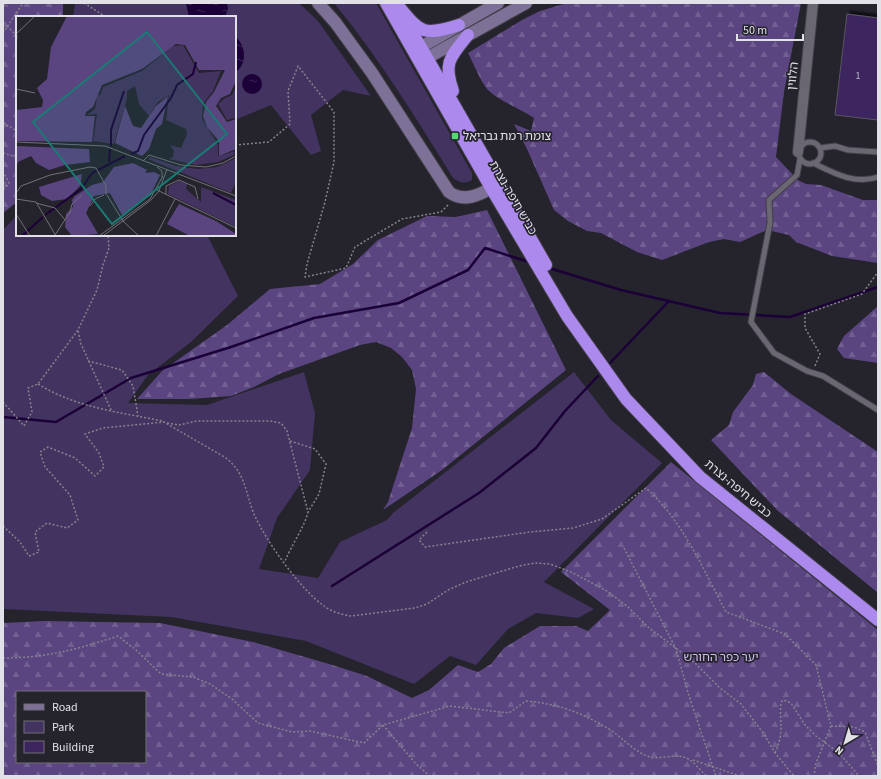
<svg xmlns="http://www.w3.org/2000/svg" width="881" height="779" viewBox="0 0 881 779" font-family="'Source Sans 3','Noto Sans Hebrew',sans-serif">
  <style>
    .green { fill: #433360 }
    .forest { fill: url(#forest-firs); fill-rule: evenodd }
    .water { fill: url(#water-ripples) }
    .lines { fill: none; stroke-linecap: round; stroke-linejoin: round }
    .stream { stroke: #1b0138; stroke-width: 2.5 }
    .building { fill: #3c255f; stroke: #595661; filter: url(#shadow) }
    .lane-casing { stroke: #423f47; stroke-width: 7 }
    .street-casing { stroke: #423f47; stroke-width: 12 }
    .secondary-casing { stroke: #423f47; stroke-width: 14 }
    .highway-casing { stroke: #423f47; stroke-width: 14 }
    .path { stroke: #85838b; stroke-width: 1.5; stroke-dasharray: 2 2; stroke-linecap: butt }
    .lane { stroke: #6a6772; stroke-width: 5 }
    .street { stroke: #6a6772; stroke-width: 10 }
    .secondary { stroke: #7e7197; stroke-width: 12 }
    .highway { stroke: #ac89ed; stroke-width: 12 }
    .poi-dot { fill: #53d673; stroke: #25232c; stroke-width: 1.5 }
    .labels { text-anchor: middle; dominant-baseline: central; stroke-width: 3.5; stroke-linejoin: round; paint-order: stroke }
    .number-label { font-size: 10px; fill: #b9b2c6 }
    .street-label { font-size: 12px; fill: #e3e1e8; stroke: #25232c }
    .poi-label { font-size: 12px; fill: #e3e1e8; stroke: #25232c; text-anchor: start }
    .park-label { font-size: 12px; fill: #ccbcf2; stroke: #25232c }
    .inset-river { fill: none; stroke: #1b0138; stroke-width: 2 }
    .inset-road { fill: none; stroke: #716f77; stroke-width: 1 }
    .view { fill: #1a7b74; fill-opacity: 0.15; stroke: #1a7b74; stroke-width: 2 }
    .inset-edge { fill: none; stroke: #e3e1e8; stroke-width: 2 }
  </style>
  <defs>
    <pattern id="forest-firs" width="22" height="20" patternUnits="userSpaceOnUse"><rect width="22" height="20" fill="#5a4581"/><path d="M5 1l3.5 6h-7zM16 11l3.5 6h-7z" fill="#726093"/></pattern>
    <pattern id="water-ripples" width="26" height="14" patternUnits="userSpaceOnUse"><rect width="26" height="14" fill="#1b0138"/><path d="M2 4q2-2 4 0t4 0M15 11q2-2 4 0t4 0" fill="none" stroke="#3c2655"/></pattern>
    <filter id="shadow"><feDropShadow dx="3" dy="-3" stdDeviation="1" flood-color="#0009"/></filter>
  </defs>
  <rect width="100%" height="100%" fill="#25232c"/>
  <g class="green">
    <polygon points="75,3 299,3 318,21 371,96 343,90 311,115 321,151 311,155 271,105 235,120 235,17 73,17"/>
    <path d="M334 3H376L472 173V180C465 184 460 183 453 178 416 118 379 58 334 3Z"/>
    <polygon points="17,215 17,235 207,235 238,296 191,342 148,375 128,403 207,405 304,372 315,413 310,470 277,518 259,569 318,578 340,542 387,520 393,513 574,372 611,420 662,463 544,582 594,609 578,618 536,613 508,629 476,665 450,656 414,684 306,641 171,617 3,609 3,230"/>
  </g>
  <g class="forest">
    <polygon points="3,3 63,3 63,17 17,17 17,202 3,213"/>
    <path d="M567 3H801L784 92 776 157 798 180 806 184 821 185 863 200H878V263L832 256 796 242 789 235 767 230 740 242 724 239 709 242 662 260 637 252 601 233 587 231 568 221 554 210 527 149 514 124 531 131 534 118C519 108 501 102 488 90 480 81 474 64 468 53L522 20 540 11Z"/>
    <polygon points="487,210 566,370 442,470 383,510 388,502 412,428 416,389 412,370 402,357 391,348 376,342 360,345 279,374 254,387 231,396 190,399 137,399 162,371 227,325 270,289 320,284 353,264 378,240 427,216 456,217"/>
    <polygon points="878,306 878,363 844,358 837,349 844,336"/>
    <polygon points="764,372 791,394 878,452 878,593 777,510 711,440 729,425 733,412 753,385 756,374"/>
    <path d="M671 462 878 630V776H3V623L44 621 160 623 253 642 329 664 367 676 412 698 429 690 458 665 478 672 491 664 504 648 540 626H576L588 631 610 610 561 572ZM17 692H145V762H17Z"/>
  </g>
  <g class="water">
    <polygon points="186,3 227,3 228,9 225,17 189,17"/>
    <path d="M235 36C246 46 248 63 235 73Z"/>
    <circle cx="252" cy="84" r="10"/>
  </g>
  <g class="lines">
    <g class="stream">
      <polyline points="549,268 621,290 720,313 790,317 878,287"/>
      <polyline points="610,363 669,301"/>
      <polyline points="3,417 56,422 131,378 231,347 314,318 399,303 468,270 485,248 529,262"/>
      <polyline points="332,586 479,493 536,448 565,411 598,376"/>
    </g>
  </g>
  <polygon class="building" points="847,14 878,18 878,120 835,115"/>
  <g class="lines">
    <defs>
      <g id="lane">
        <circle cx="810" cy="153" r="11"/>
        <polyline points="820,148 835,146 848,150 878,152"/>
        <polyline points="800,159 797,175 769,200 770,223 751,322 774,353 807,371 823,376 878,410"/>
        <path d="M813 163C834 173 855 185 878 177"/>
      </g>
      <polyline id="street" points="798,152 813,3"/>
      <g id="secondary">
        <path d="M318 3 335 22 372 73 449 192C465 204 485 193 499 182"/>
        <polyline points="498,3 421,47 417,57 427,58 526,3"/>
      </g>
      <g id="highway">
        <polyline points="386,3 491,188 567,316 626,399 700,477 878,620"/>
        <path d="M396 3C420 32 421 37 459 25"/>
        <polyline points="403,16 546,265"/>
        <path d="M453 91C443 63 450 57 468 35"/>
      </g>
    </defs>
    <use href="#lane" class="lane-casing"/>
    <use href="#street" class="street-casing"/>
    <use href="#secondary" class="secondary-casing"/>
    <use href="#highway" class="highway-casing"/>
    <g class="path">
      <polyline points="84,3 106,17"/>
      <polyline points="7,26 17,36"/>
      <polyline points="3,33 23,3"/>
      <polyline points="3,123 17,131"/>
      <polyline points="235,145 269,142 290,124 288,91 298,66 334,112 334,162 325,202 307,264 305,277 346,268 355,247 402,219 441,212 449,204"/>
      <polyline points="3,153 17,157"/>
      <polyline points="3,171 9,183 3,190"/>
      <polyline points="78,331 81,344 112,412"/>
      <polyline points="88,361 122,370 133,386 138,416"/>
      <polyline points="815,366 820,354 805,328 805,314 862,294 878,272"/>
      <path d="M38 384C77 408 119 412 162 421"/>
      <polyline points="3,402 24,426 32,412 28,388 38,384 78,330 97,290 103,265 109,248 108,235"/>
      <path d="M167 423 179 425 197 421H270L281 423 287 431 308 512C305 526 291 546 285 561"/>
      <polyline points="290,441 315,449 326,464 319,494 308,512"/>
      <path d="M3 526 20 542 29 556 39 552 35 532 47 523 67 528 78 520 70 495 45 467 40 452 48 447 75 458 95 476 104 467 99 453 85 434 103 428 164 422 226 458C246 474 245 492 254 514 266 541 300 589 324 606 332 612 343 615 352 616L415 608 427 604 448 590 466 582 519 566 535 563 550 564 571 572 607 591 628 607 648 627 694 662 720 688 741 704 764 734 775 753 794 776"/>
      <path d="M427 532 419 540 425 547 530 532 573 528 602 519 646 488C683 521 703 569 726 612L785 634 816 665 831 726 816 763 814 776"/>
      <polyline points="624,548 676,649 689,696 716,776"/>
      <path d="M3 658C46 658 78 649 118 636L136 650 161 674 193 677 210 684 232 699 258 723 292 732 310 731 364 743 383 725 450 706 509 713 526 701C559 704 580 712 609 729 623 738 634 752 650 757 654 759 660 757 665 757 689 754 690 759 706 776"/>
      <polyline points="383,725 416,764 430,776"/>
      <polyline points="831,726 854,727 865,732 878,766"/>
      <path d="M775 753C785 731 779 723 781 702L784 700 791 703 805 725 816 736 839 753 859 776"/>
      <polyline points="693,760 740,776"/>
    </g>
    <use href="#lane" class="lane"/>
    <use href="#street" class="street"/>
    <use href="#secondary" class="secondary"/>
    <use href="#highway" class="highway"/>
  </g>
  <rect class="poi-dot" x="451" y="132" width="8" height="8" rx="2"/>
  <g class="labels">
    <g class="number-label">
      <text x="858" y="76">1</text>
    </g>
    <g class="street-label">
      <text transform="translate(793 76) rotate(-84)">הלווין</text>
      <text transform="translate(513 198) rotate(60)">כביש חיפה-נצרת</text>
      <text transform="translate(738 489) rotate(40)">כביש חיפה-נצרת</text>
    </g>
    <g class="poi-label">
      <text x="463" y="136">צומת רמת גבריאל</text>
    </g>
    <g class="park-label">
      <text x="721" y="657">יער כפר החורש</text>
    </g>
  </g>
  <g transform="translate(16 16)">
    <rect width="220" height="220" fill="#25232c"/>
    <path d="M167 29 183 57 205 55 197 75 187 88 186 103 202 129V140L219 135 218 139 202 146 180 149 153 143 157 141 158 135 154 129 165 132 171 118 170 113 150 104 153 79 142 86 133 100 123 88 119 70 111 75V82L98 128 77 125 81 98 71 99 79 93 81 80 85 78 87 71 126 55 157 30ZM220 70 219 102 211 104 202 88 209 82 216 79ZM134 141 160 150 182 153 201 151 220 142V166L215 177 132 143ZM163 165 171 168 170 173 185 186V171L220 184V211L152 178 153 170Z" fill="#433360"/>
    <path d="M51 0H220V65L214 78 205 82 200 90 211 106 220 103V133L203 140V125L191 111 187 100 190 86 198 76 209 54H183L169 29 160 28 126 53 86 69 77 91 70 96 69 100H79L76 126 0 125V94L26 91 27 84 21 72 31 63 35 31ZM152 80 146 108 140 113 133 133 126 140 99 127 109 90 117 110 125 112 140 90ZM0 130 73 133 74 146 49 149 33 154 20 147 15 140 2 146 0 152ZM117 147 131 154 129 157 138 156 144 159 135 178 106 199 94 177 78 180 70 197 82 218 56 220 49 211 50 198 57 191 56 184 59 180 76 169 87 166 98 151ZM66 158 64 170 51 183 36 185 25 179 23 171ZM163 188 200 205 220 218 219 220H174L151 208Z" fill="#5a4581"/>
    <path class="inset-river" d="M95 130V114L108 75M115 138 122 135 128 119 155 82 161 69 177 58 180 46M93 146 94 133M197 177 220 189M29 199 65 173 76 157 109 140M6 220 27 201"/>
    <path class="inset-road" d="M0 18 19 0M0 31 1 19M0 73 19 77M0 126 89 130 220 180M127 145 133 139 165 149 190 151 207 147 220 140M141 151 146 155V161M141 174 220 212M0 177 5 170 34 159 74 151 80 152 90 170V179M150 178V170L163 164 179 171 182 183M91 179 107 205 123 220M0 183 20 186 40 220M20 187 39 192 49 204M74 190 79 183 88 179M0 198 14 220M39 219 54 196 56 188 66 179M83 220 134 183 147 160M87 220 135 184 143 175 151 153M140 220 159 183"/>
    <path class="view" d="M131 16 211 118 96 208 17 106Z"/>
    <rect width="220" height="220" class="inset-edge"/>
  </g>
  <rect width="881" height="779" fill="none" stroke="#e3e1e8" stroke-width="8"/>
  <rect x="16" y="691" width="130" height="72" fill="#25232c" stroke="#716f77"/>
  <rect x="24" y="704" width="20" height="6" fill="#7e7197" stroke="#716f77"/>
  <text x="52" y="711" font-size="12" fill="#e3e1e8">Road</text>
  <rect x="24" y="721" width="20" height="12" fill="#433360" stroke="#716f77"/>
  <text x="52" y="731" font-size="12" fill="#e3e1e8">Park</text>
  <rect x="24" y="741" width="20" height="12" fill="#3c255f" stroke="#716f77"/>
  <text x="52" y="751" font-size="12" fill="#e3e1e8">Building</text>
  <g transform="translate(845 743) rotate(218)" stroke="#25232c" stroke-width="3" paint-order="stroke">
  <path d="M0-3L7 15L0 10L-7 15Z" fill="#e3e1e8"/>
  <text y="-6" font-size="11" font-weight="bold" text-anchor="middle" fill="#e3e1e8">N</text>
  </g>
  <path d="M737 34v6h66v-6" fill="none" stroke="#e3e1e8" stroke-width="2"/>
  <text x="743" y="34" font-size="12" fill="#e3e1e8" stroke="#25232c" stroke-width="3" paint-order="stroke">50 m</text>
</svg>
